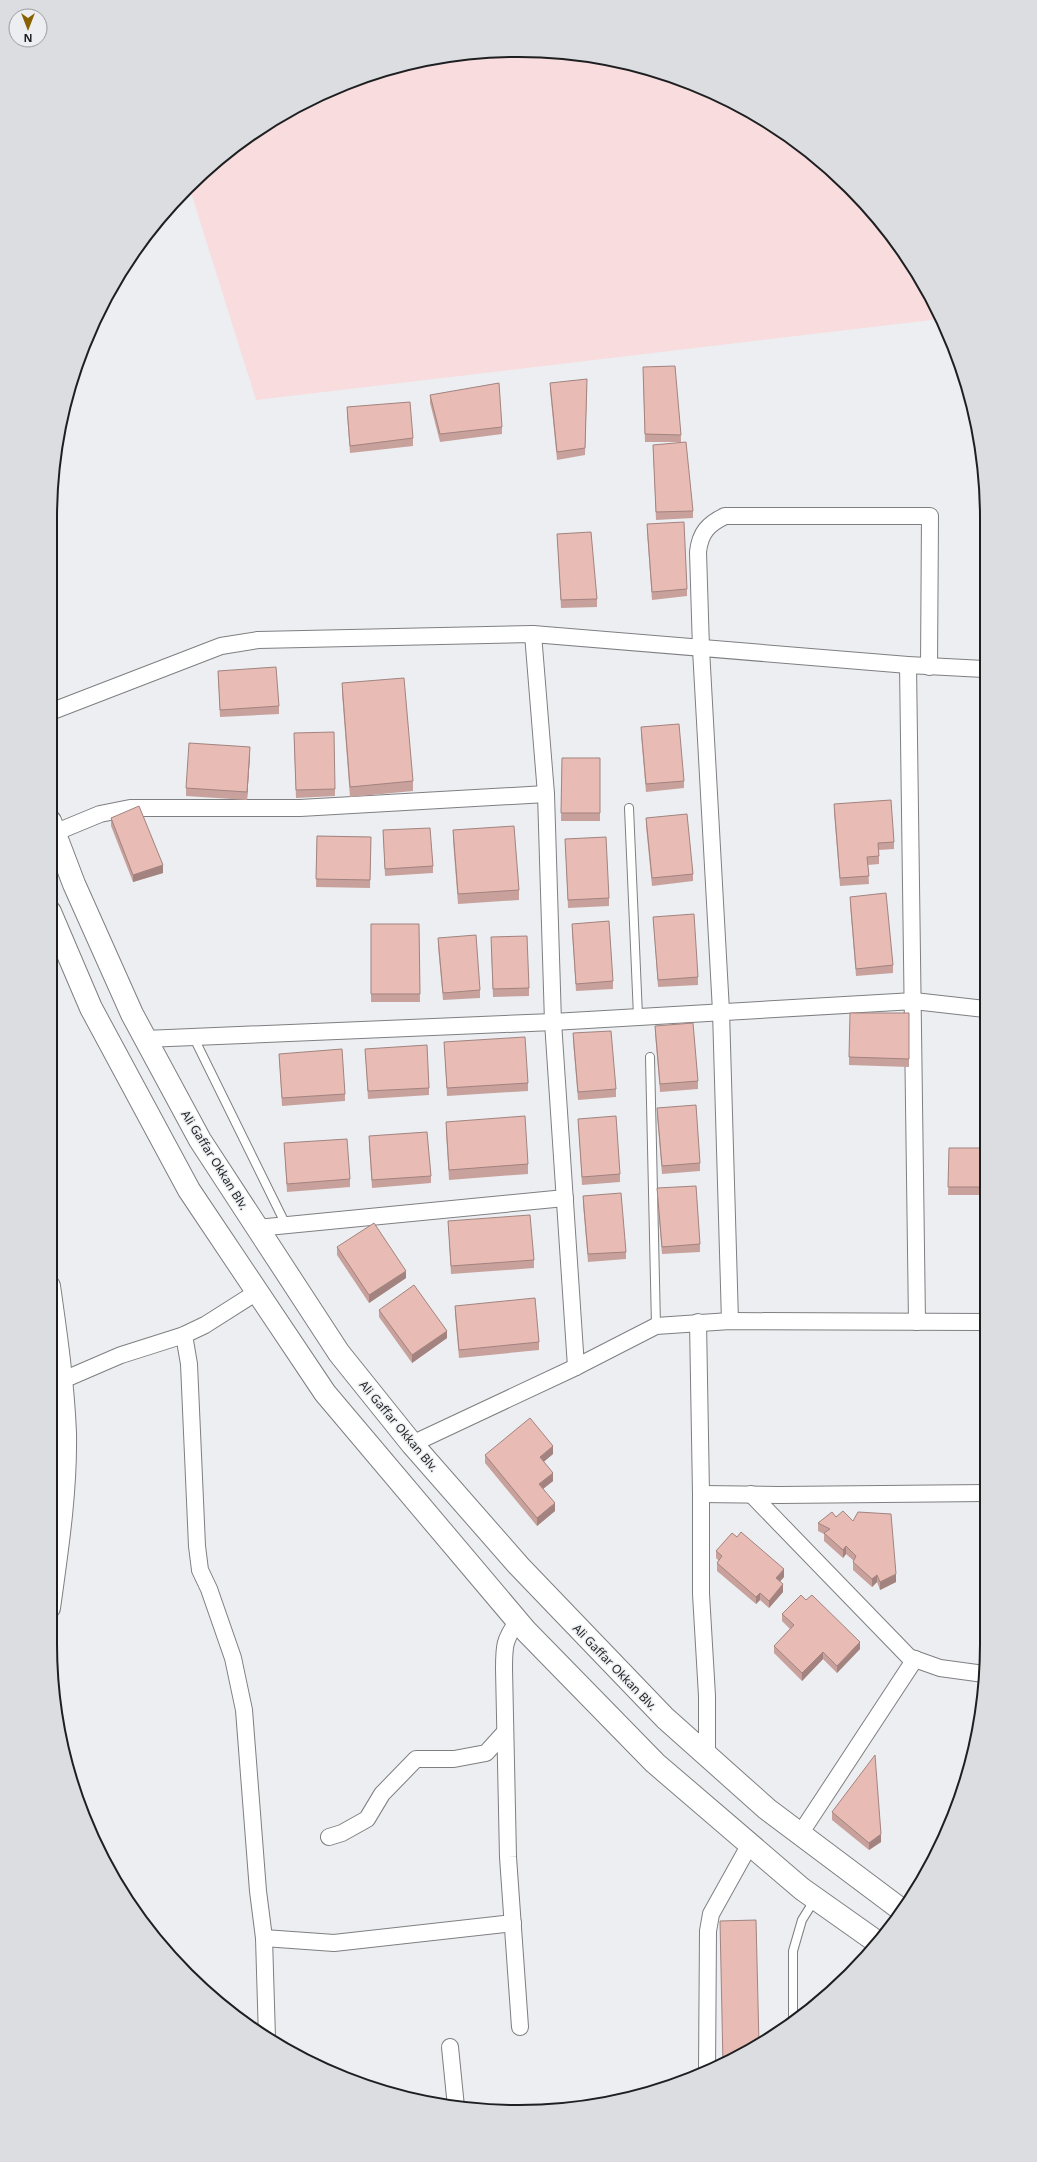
<svg xmlns="http://www.w3.org/2000/svg" width="1037" height="2162" viewBox="0 0 1037 2162" font-family="'Noto Sans',sans-serif">
  <style>
    .industrial { fill: #f8dcde }
    .lines { fill: none; stroke-linecap: round; stroke-linejoin: round }
    .service-casing { stroke: #7e7f81; stroke-width: 10 }
    .minor-casing { stroke: #7e7f81; stroke-width: 18 }
    .tertiary-casing { stroke: #7e7f81; stroke-width: 22 }
    .secondary-casing { stroke: #7e7f81; stroke-width: 24 }
    .service { stroke: #fff; stroke-width: 8 }
    .minor { stroke: #fff; stroke-width: 16 }
    .tertiary { stroke: #fff; stroke-width: 20 }
    .secondary { stroke: #fff; stroke-width: 22 }
    .wall { fill: #c8a19c }
    .shaded-wall { fill: #a2837f }
    .building { fill: #e8bbb5; stroke: #a2837f }
    .labels { text-anchor: middle; dominant-baseline: central; stroke-width: 3; stroke-linejoin: round; paint-order: stroke }
    .street-label { font-size: 12px; fill: #1e1f20; stroke: #eceef1 }
    .rim { fill: none; stroke: #1e1f20; stroke-width: 2 }
  </style>
  <rect width="100%" height="100%" fill="#eceef1"/>
  <polygon class="industrial" points="519,50 610,59 698,86 804,147 890,233 940,319 256,400 189,186 258,129 339,86 427,59"/>
  <g class="lines">
    <defs>
      <g id="service">
        <polyline points="629,808 638,1016"/>
        <polyline points="193,1036 286,1225"/>
        <polyline points="650,1057 656,1326"/>
        <polyline points="793,2022 793,1951 802,1920 815,1899"/>
      </g>
      <g id="minor">
        <polyline points="533,634 546,794 553,1022 576,1367"/>
        <polyline points="908,665 917,1322"/>
        <polyline points="50,712 221,646 258,640 533,634 908,665 984,669"/>
        <polyline points="54,833 100,814 130,808 300,808 546,794"/>
        <polyline points="145,1039 553,1022 914,1001 985,1009"/>
        <polyline points="257,1228 565,1198"/>
        <path d="M730 1321 721 1011 701 649 698 552C700 533 708 524 725 516H930L929 667"/>
        <polyline points="698,1322 701,1494 701,1594 707,1696 707,1756"/>
        <polyline points="184,1335 189,1364 197,1546 200,1570 209,1589 233,1658 244,1710 258,1891 264,1938 267,2038"/>
        <polyline points="63,1380 121,1355 184,1335 205,1325 257,1292"/>
        <polyline points="50,1434 66,1433"/>
        <polyline points="412,1444 576,1367 656,1326 730,1321 986,1322"/>
        <polyline points="701,1494 779,1495 986,1493"/>
        <polyline points="751,1494 909,1657 940,1668 984,1674"/>
        <path d="M518 1621C504 1639 504 1647 504 1669L508 1857 520 2027"/>
        <polyline points="800,1834 915,1659"/>
        <polyline points="329,1837 342,1833 367,1819 382,1794 416,1759 454,1759 486,1753 505,1732"/>
        <polyline points="264,1938 334,1943 513,1923"/>
        <polyline points="450,2047 456,2107"/>
        <polyline points="707,2071 708,1931 711,1914 750,1844"/>
      </g>
      <path id="tertiary" d="M50 1608C58 1550 67 1492 66 1433 64 1384 57 1335 50 1286"/>
      <g id="secondary">
        <polyline points="50,821 74,884 132,1014 200,1140 339,1353 412,1444 519,1566 665,1718 767,1809 903,1911"/>
        <polyline points="50,912 91,1008 189,1190 325,1393 526,1631 655,1763 802,1889 877,1942"/>
      </g>
    </defs>
    <use href="#service" class="service-casing"/>
    <use href="#minor" class="minor-casing"/>
    <use href="#tertiary" class="tertiary-casing"/>
    <use href="#secondary" class="secondary-casing"/>
    <use href="#service" class="service"/>
    <use href="#minor" class="minor"/>
    <use href="#tertiary" class="tertiary"/>
    <use href="#secondary" class="secondary"/>
  </g>
  <g class="wall">
    <polygon points="643,374 681,435 681,442 645,442"/>
    <polygon points="550,383 587,386 585,455 557,460 550,390"/>
    <polygon points="430,395 502,427 502,434 440,442 430,403"/>
    <polygon points="347,407 413,438 413,446 350,453 347,414"/>
    <polygon points="653,445 693,511 693,518 656,520"/>
    <polygon points="647,524 687,589 687,596 652,600 647,532"/>
    <polygon points="557,534 597,599 597,607 561,608"/>
    <polygon points="218,671 279,706 279,714 220,717"/>
    <polygon points="342,683 413,781 413,791 350,797 342,693"/>
    <polygon points="641,727 684,781 684,788 646,792 641,735"/>
    <polygon points="294,740 335,789 335,796 296,798"/>
    <polygon points="250,755 247,800 186,796 186,788"/>
    <polygon points="562,758 600,758 600,821 561,821"/>
    <polygon points="834,804 894,842 894,849 879,850 879,864 868,865 869,884 840,886 834,812"/>
    <polygon points="111,818 163,873 133,882 111,826"/>
    <polygon points="646,818 693,874 693,881 652,886 646,826"/>
    <polygon points="383,830 433,866 433,873 385,876"/>
    <polygon points="453,830 519,890 519,900 458,904 453,840"/>
    <polygon points="317,836 371,837 370,888 316,887"/>
    <polygon points="565,839 609,898 609,906 568,908"/>
    <polygon points="850,897 893,965 893,973 856,976 850,904"/>
    <polygon points="653,917 698,977 698,985 658,987"/>
    <polygon points="371,924 419,924 420,1002 371,1002"/>
    <polygon points="572,924 613,981 613,989 576,991 572,932"/>
    <polygon points="438,938 480,990 480,998 443,1000 438,946"/>
    <polygon points="491,945 529,988 529,996 493,997"/>
    <polygon points="909,1013 909,1067 849,1065 849,1057"/>
    <polygon points="655,1026 698,1081 698,1089 660,1092 655,1033"/>
    <polygon points="573,1033 616,1089 616,1097 578,1100 573,1041"/>
    <polygon points="444,1042 528,1083 528,1091 447,1096"/>
    <polygon points="365,1049 429,1088 429,1095 368,1099"/>
    <polygon points="279,1054 345,1094 345,1101 282,1106"/>
    <polygon points="657,1108 700,1163 700,1171 662,1174 657,1115"/>
    <polygon points="578,1119 620,1174 620,1182 582,1185"/>
    <polygon points="446,1122 528,1164 528,1174 449,1180 446,1132"/>
    <polygon points="369,1136 431,1176 431,1183 372,1188 369,1144"/>
    <polygon points="284,1143 350,1179 350,1187 287,1192"/>
    <polygon points="949,1148 985,1148 985,1195 948,1195"/>
    <polygon points="657,1188 700,1244 700,1252 662,1254 657,1196"/>
    <polygon points="583,1196 626,1252 626,1259 588,1262 583,1204"/>
    <polygon points="448,1221 534,1260 534,1268 451,1274"/>
    <polygon points="337,1247 406,1278 369,1303 337,1255"/>
    <polygon points="455,1306 539,1342 539,1350 459,1358 455,1314"/>
    <polygon points="379,1310 447,1338 412,1363 379,1317"/>
    <polygon points="553,1454 543,1462 553,1481 543,1489 555,1511 537,1526 485,1463 485,1455"/>
    <polygon points="836,1517 896,1582 880,1590 877,1582 872,1587 853,1570 853,1562 854,1561 846,1554 843,1558 824,1541 824,1534 818,1531 818,1523"/>
    <polygon points="716,1551 784,1577 780,1581 783,1592 769,1608 760,1600 756,1604 717,1571 717,1563 719,1561 716,1558"/>
    <polygon points="782,1614 860,1649 837,1673 823,1659 802,1681 774,1653 774,1646 790,1629 782,1621"/>
    <polygon points="832,1812 881,1842 869,1850 832,1820"/>
  </g>
  <g class="shaded-wall">
    <polygon points="250,747 250,755 247,800 247,792"/>
    <polygon points="163,865 163,873 133,882 133,875"/>
    <polygon points="406,1271 406,1278 369,1303 369,1295"/>
    <polygon points="447,1331 447,1338 412,1363 412,1355"/>
    <polygon points="553,1446 553,1454 540,1465 540,1457"/>
    <polygon points="553,1473 553,1481 539,1492 539,1484"/>
    <polygon points="555,1503 555,1511 537,1526 537,1518"/>
    <polygon points="846,1546 846,1554 843,1558 843,1550"/>
    <polygon points="784,1569 784,1577 776,1586 776,1578"/>
    <polygon points="896,1574 896,1582 880,1590 880,1582"/>
    <polygon points="877,1575 877,1582 872,1587 872,1579"/>
    <polygon points="783,1584 783,1592 769,1608 769,1601"/>
    <polygon points="760,1593 760,1600 756,1604 756,1597"/>
    <polygon points="860,1642 860,1649 837,1673 837,1666"/>
    <polygon points="823,1652 823,1659 802,1681 802,1673"/>
    <polygon points="881,1834 881,1842 869,1850 869,1843"/>
  </g>
  <g class="building">
    <polygon points="675,366 681,435 645,434 643,367"/>
    <polygon points="587,379 585,448 557,452 550,383"/>
    <polygon points="499,383 502,427 440,434 430,395"/>
    <polygon points="410,402 413,438 350,446 347,407"/>
    <polygon points="686,442 693,511 656,512 653,445"/>
    <polygon points="684,522 687,589 652,592 647,524"/>
    <polygon points="591,532 597,599 561,600 557,534"/>
    <polygon points="276,667 279,706 220,710 218,671"/>
    <polygon points="404,678 413,781 350,787 342,683"/>
    <polygon points="679,724 684,781 646,784 641,727"/>
    <polygon points="334,732 335,789 296,790 294,733"/>
    <polygon points="189,743 250,747 247,792 186,788"/>
    <polygon points="562,758 600,758 600,813 561,813"/>
    <polygon points="891,800 894,842 878,843 879,856 867,857 869,876 840,878 834,804"/>
    <polygon points="139,806 163,865 133,875 111,818"/>
    <polygon points="687,814 693,874 652,878 646,818"/>
    <polygon points="514,826 519,890 458,894 453,830"/>
    <polygon points="430,828 433,866 385,869 383,830"/>
    <polygon points="317,836 371,837 370,880 316,879"/>
    <polygon points="606,837 609,898 568,900 565,839"/>
    <polygon points="886,893 893,965 856,969 850,897"/>
    <polygon points="694,914 698,977 658,980 653,917"/>
    <polygon points="609,921 613,981 576,984 572,924"/>
    <polygon points="371,924 419,924 420,994 371,994"/>
    <polygon points="476,935 480,990 443,993 438,938"/>
    <polygon points="527,936 529,988 493,989 491,937"/>
    <polygon points="850,1013 909,1013 909,1059 849,1057"/>
    <polygon points="693,1023 698,1081 660,1084 655,1026"/>
    <polygon points="611,1031 616,1089 578,1092 573,1033"/>
    <polygon points="525,1037 528,1083 447,1088 444,1042"/>
    <polygon points="427,1045 429,1088 368,1091 365,1049"/>
    <polygon points="342,1049 345,1094 282,1098 279,1054"/>
    <polygon points="696,1105 700,1163 662,1166 657,1108"/>
    <polygon points="525,1116 528,1164 449,1170 446,1122"/>
    <polygon points="616,1116 620,1174 582,1177 578,1119"/>
    <polygon points="427,1132 431,1176 372,1180 369,1136"/>
    <polygon points="347,1139 350,1179 287,1184 284,1143"/>
    <polygon points="949,1148 985,1148 985,1187 948,1187"/>
    <polygon points="696,1186 700,1244 662,1247 657,1188"/>
    <polygon points="621,1193 626,1252 588,1254 583,1196"/>
    <polygon points="530,1215 534,1260 451,1266 448,1221"/>
    <polygon points="374,1223 406,1271 369,1295 337,1247"/>
    <polygon points="414,1285 447,1331 412,1355 379,1310"/>
    <polygon points="535,1298 539,1342 459,1350 455,1306"/>
    <polygon points="530,1418 553,1446 540,1457 553,1473 539,1484 555,1503 537,1518 485,1455"/>
    <polygon points="843,1511 853,1521 858,1512 891,1514 896,1574 880,1582 877,1575 872,1579 853,1562 856,1556 846,1546 843,1550 824,1533 830,1529 818,1523 832,1512 836,1517"/>
    <polygon points="741,1532 784,1569 776,1578 783,1584 769,1601 760,1593 756,1597 717,1563 722,1556 716,1551 732,1533 737,1537"/>
    <polygon points="801,1595 806,1600 812,1595 860,1642 837,1666 823,1652 802,1673 774,1646 794,1625 782,1614"/>
    <polygon points="875,1755 881,1834 869,1843 832,1812"/>
    <polygon points="756,1920 759,2043 723,2065 720,1921"/>
  </g>
  <g class="labels">
    <g class="street-label">
      <text transform="translate(215 1160) rotate(58)">Ali Gaffar Okkan Blv.</text>
      <text transform="translate(399 1426) rotate(50)">Ali Gaffar Okkan Blv.</text>
      <text transform="translate(615 1667) rotate(46)">Ali Gaffar Okkan Blv.</text>
    </g>
  </g>
  <path d="M0 0H1037V2162H0ZM518 57H519A461 461 0 0 1 980 518V1644A461 461 0 0 1 519 2105H518A461 461 0 0 1 57 1644V518A461 461 0 0 1 518 57Z" fill="#dcdde0" fill-rule="evenodd"/>
  <path class="rim" d="M518 57H519A461 461 0 0 1 980 518V1644A461 461 0 0 1 519 2105H518A461 461 0 0 1 57 1644V518A461 461 0 0 1 518 57Z"/>
  <g transform="translate(28 28) rotate(180)"><circle r="19" fill="#eceef1" stroke="#9a9b9d"/>
  <path d="M0-3L7 15L0 10L-7 15Z" fill="#896200"/>
  <text y="-6" font-size="11" font-weight="bold" text-anchor="middle" fill="#1e1f20">N</text>
  </g>
</svg>
